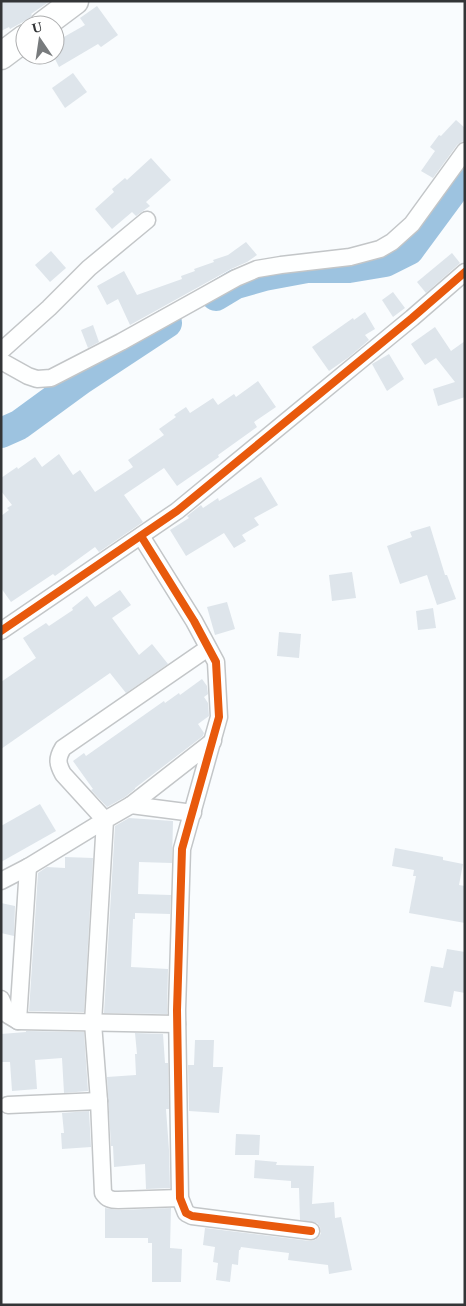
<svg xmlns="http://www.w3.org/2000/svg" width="466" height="1306" viewBox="0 0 466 1306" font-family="'Times New Roman',serif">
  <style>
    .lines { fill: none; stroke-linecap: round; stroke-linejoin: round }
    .river { stroke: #9dc3e0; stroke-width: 30 }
    .building { fill: #dee5eb }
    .minor-casing { stroke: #c3c6c8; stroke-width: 19 }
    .primary-casing { stroke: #c3c6c8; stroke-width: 29 }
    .minor { stroke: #feffff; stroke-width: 16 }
    .primary { stroke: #feffff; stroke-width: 26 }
    .cycleway-casing { stroke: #fff; stroke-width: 11 }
    .cycleway { stroke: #e8590c; stroke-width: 8 }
  </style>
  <rect width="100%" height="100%" fill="#f9fcfe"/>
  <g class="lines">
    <g class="river">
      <polyline points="216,296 236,284 264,276 307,268 349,268 385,262 409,250 465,174"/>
      <polyline points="1,433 19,425 82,379 167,323"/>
    </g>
  </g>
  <g class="building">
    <polygon points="1,1 50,1 31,14 32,15 30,18 10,29 9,27 1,31"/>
    <polygon points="97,6 118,35 101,47 98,44 59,67 55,59 55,42 85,25 80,18"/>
    <polygon points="73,73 87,92 65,108 52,88"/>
    <polygon points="456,120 465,128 465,141 461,142 457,145 433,178 421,171 435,151 430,147 439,135 441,136"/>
    <polygon points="151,158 171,180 146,202 150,206 136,216 132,212 112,229 95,209 114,192 112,189 125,178 127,180"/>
    <polygon points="246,242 257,255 247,262 231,269 130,325 118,299 107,305 97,286 124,271 137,295 182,279 181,276 195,271 194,269 214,262 213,260 228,255"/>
    <polygon points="51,251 66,268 50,282 35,265"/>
    <polygon points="452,253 460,263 426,293 417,282"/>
    <polygon points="393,292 405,308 393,317 382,300"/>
    <polygon points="365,312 375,329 365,335 369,340 349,357 329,371 312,347 353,318 354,320"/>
    <polygon points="93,325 99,342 88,348 81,330"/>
    <polygon points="435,327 451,351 465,341 465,397 438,406 433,389 455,382 436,358 425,365 411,344"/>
    <polygon points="389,354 404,379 387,391 372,364"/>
    <polygon points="258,381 276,407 254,422 257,427 218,455 219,457 177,486 164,468 124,495 143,522 99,552 95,547 55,576 53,574 11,602 1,588 1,516 9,510 7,508 12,505 1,491 1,478 17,467 18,469 35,457 42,467 59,454 73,475 80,470 95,492 133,467 128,460 164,435 159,429 176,417 174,415 186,407 190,413 213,398 218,405 234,394 236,397"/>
    <polygon points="261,477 278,505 254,518 259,525 242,535 246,541 234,548 224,533 186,556 170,530 189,518 187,516 201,505 203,508 218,498 219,501"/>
    <polygon points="430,526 445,575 447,575 456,599 437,605 427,575 400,584 387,546 412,537 410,532"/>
    <polygon points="352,572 356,598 332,601 329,575"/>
    <polygon points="120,590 131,605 112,618 139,655 152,644 168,664 126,693 110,673 1,749 1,682 36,658 23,638 46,623 49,626 73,610 72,608 87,596 95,607"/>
    <polygon points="227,602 235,629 215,635 207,607"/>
    <polygon points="433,608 436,628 418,630 416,611"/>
    <polygon points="279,632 301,634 299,658 277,656"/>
    <polygon points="202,679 207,686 208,694 204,697 208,703 209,716 198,724 204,733 203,736 135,788 135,789 125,797 107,807 91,790 93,789 73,761 84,753 86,756 164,701 165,703 179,693 180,695"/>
    <polygon points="40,804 56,831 1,862 1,826"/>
    <polygon points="129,818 173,821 172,863 139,862 138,894 171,895 170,914 135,913 135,919 133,919 131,967 168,969 167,1014 104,1013 115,826"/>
    <polygon points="395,848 443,857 443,860 463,864 459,885 465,886 465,923 409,913 416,876 413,876 414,870 392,866"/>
    <polygon points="65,857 93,858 84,1012 29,1011 38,873 47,867 65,868"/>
    <polygon points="1,903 15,906 14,936 1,933"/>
    <polygon points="447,949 465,952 465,993 454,991 451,1007 424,1002 431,966 443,968"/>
    <polygon points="26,1031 84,1032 88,1091 64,1093 62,1058 35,1060 37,1089 12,1091 10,1062 1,1062 1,1034 26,1032"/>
    <polygon points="135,1033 163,1034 165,1063 168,1063 169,1109 166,1109 169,1150 170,1188 146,1189 145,1164 114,1167 113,1146 111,1146 107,1077 136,1075 135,1054 137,1054"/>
    <polygon points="195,1040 214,1040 213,1067 223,1067 219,1113 189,1111 188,1065 194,1065"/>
    <polygon points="89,1111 91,1147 62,1149 61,1133 64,1133 62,1113"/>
    <polygon points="236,1134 260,1135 259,1155 235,1155"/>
    <polygon points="255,1160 277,1162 276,1165 314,1166 312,1204 334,1202 335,1218 341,1217 352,1270 329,1274 328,1265 288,1260 289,1253 241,1247 240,1250 239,1250 238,1265 232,1264 230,1282 216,1280 218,1263 213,1262 215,1247 203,1245 205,1228 310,1241 315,1240 319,1237 321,1233 320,1227 317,1223 300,1220 299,1188 291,1188 291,1181 254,1178"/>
    <polygon points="105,1208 118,1210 171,1208 170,1248 182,1249 181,1282 152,1282 152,1243 148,1243 148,1238 105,1238"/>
  </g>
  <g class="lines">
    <defs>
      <g id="minor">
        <polyline points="1,351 49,308 89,268 147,220"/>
        <polyline points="1,361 28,376 37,379 51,378 121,342 236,278 257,269 281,265 350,257 380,249 392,242 412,224 465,151"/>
        <polyline points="141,536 194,621 216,662 219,717 182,849 177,1010 180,1198 186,1213 192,1216 311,1231"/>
        <polyline points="1,631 177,511 412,318 465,272"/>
        <polyline points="131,805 193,813"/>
        <path d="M1 881 28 867 105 820 63 774C57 763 57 758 63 748L208 648"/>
        <polyline points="1,999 8,1015 18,1021 177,1024"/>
        <polyline points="18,1021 28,867"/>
        <polyline points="8,1105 99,1101"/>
        <path d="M180 1198 118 1200C111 1200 107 1199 103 1193L99 1101 93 1023 105 820 131 805 213 741"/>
      </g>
      <g id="primary">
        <polyline points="43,25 75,1"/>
        <polyline points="1,56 25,38"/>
      </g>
    </defs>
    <use href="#minor" class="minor-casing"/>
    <use href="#primary" class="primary-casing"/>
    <use href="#minor" class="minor"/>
    <use href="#primary" class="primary"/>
    <defs>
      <g id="cycleway">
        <polyline points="141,536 194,621 216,662 219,717 182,849 177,1010 180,1198 186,1213 192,1216 311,1231"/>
        <polyline points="1,631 177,511 412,318 465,272"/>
      </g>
    </defs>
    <use href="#cycleway" class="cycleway-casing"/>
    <use href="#cycleway" class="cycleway"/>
  </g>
  <rect width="466" height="1306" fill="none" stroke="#333537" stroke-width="5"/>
  <g transform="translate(40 40) rotate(347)"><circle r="24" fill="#ffffff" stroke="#adaeaf"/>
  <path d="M0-4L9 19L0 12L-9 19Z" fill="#787b7d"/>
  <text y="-8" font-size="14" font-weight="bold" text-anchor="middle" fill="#333537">U</text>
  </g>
</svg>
